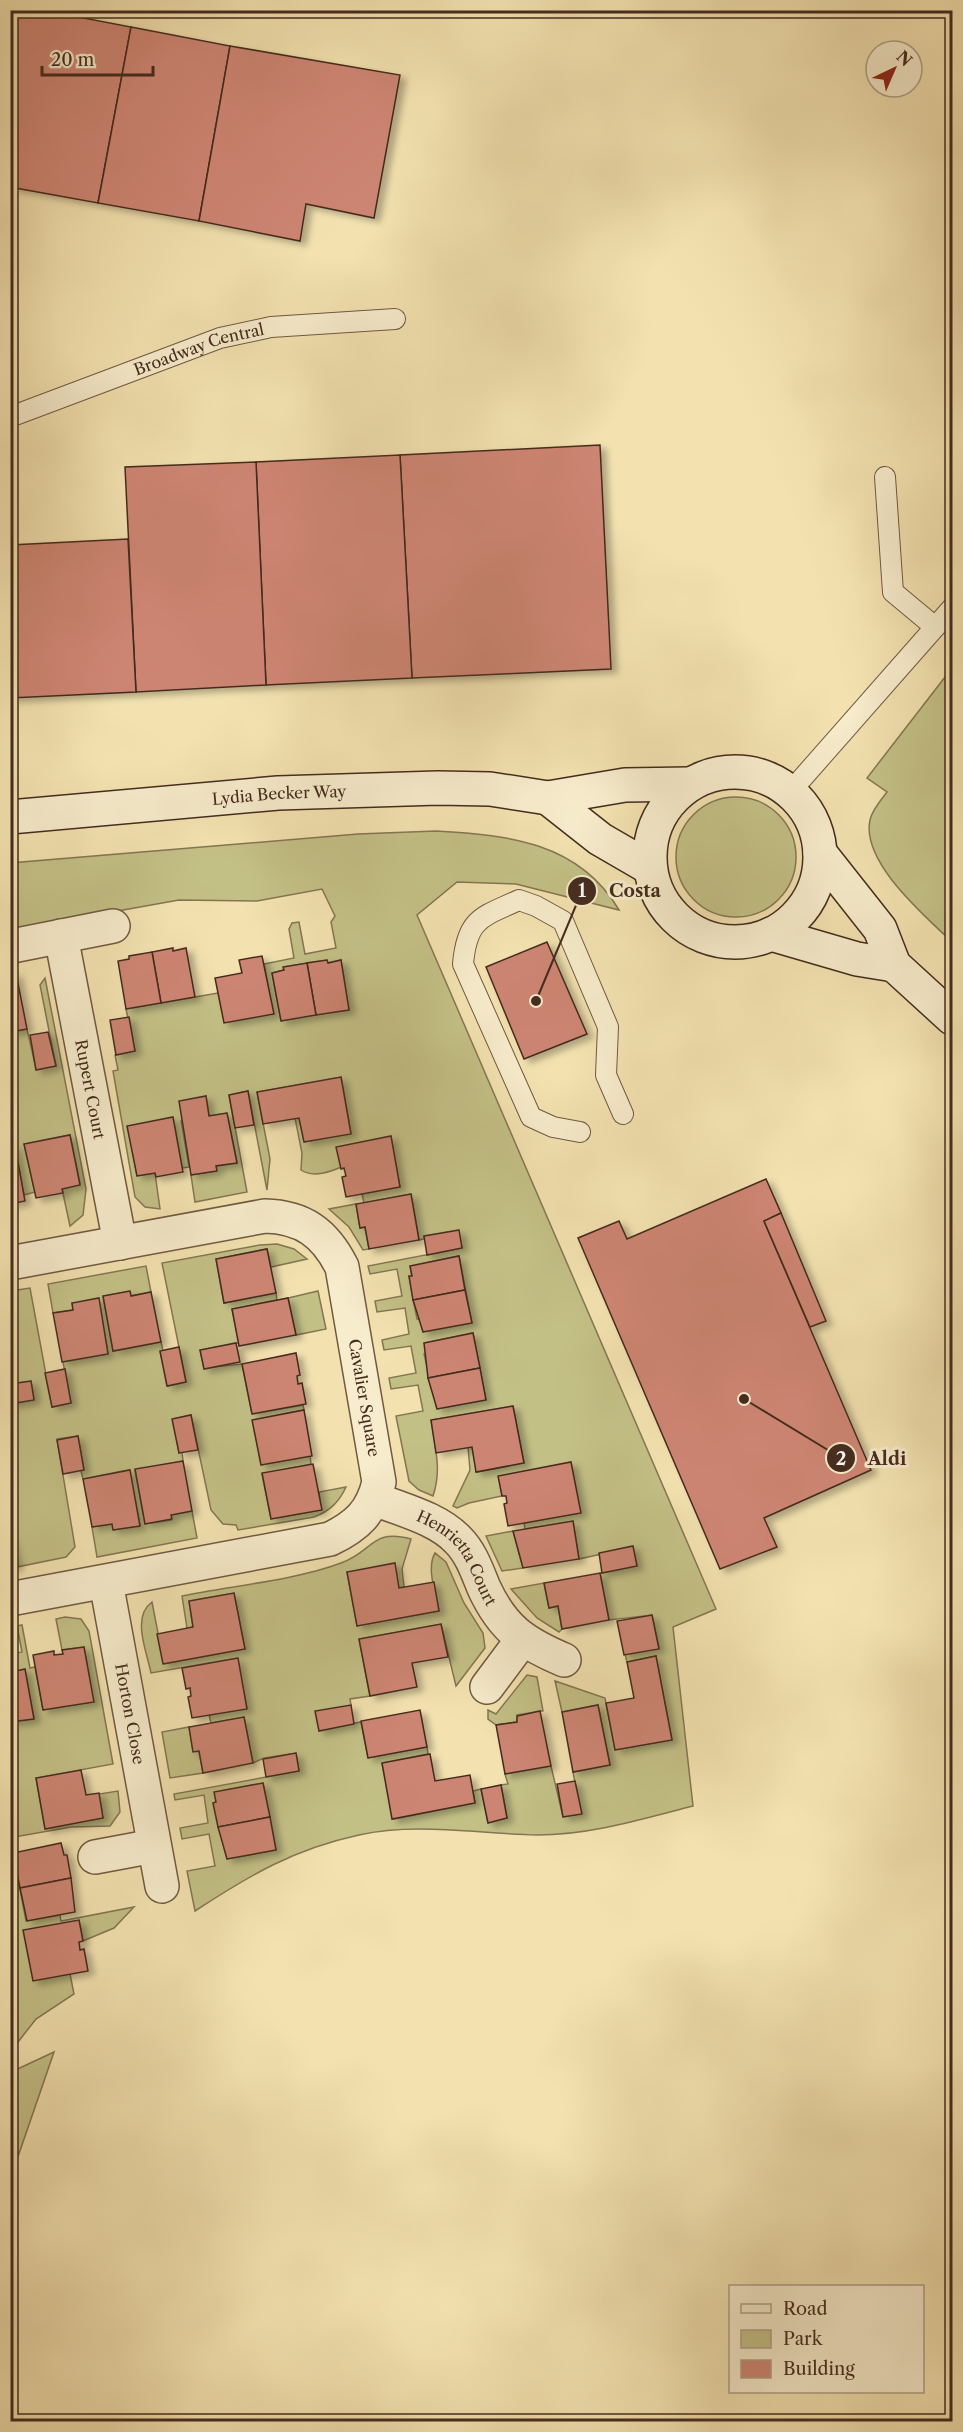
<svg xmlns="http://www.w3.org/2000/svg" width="963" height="2432" viewBox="0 0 963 2432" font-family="'Libre Caslon Text',serif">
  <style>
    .green { fill: #c3c086; stroke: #847652; stroke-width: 1.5; fill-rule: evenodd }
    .building { fill: #cd8573; stroke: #442b1e; stroke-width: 1.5; filter: url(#shadow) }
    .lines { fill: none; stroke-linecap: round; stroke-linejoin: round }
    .lane-casing { stroke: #705942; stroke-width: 22 }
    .street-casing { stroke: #705942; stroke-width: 36 }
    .secondary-casing { stroke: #442b1e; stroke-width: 36 }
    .lane { stroke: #f7eccc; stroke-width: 20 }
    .street { stroke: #f7eccc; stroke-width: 33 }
    .secondary { stroke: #f7eccc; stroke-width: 33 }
    .labels { text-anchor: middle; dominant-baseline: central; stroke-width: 6; stroke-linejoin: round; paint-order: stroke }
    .street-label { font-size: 16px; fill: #442b1e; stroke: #f7eccc }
    .leader { fill: none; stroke: #442b1e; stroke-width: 2 }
    .callout-dot { fill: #442b1e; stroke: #f7eccc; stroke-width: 2 }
    .mark-label { font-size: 18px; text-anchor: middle; font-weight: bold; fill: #fff }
    .callout-label { font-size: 18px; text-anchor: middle; font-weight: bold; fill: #442b1e; stroke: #f7eccc; stroke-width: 6; stroke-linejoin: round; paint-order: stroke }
  </style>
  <defs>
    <filter id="shadow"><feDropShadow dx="6" dy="4" stdDeviation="3" flood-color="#0004"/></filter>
  </defs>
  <rect width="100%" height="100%" fill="#f3e2b0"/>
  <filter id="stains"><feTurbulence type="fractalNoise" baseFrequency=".00333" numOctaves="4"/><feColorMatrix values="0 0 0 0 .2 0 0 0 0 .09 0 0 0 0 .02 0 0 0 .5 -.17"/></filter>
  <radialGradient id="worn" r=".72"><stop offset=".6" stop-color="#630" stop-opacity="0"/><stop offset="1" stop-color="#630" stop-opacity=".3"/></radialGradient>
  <g class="green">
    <path d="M952 668V942C924 915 861 862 870 820 872 810 881 800 887 792L867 778Z"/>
    <circle cx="736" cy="857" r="60"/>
    <path d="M436 831C508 835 579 842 619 910L516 884 457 882 417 915 716 1609 673 1627 693 1806C642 1819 590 1835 537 1835 479 1834 416 1822 359 1835 294 1849 250 1875 195 1911L187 1871 215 1866 209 1834 182 1839 180 1828 208 1823 204 1795 175 1800 174 1794 299 1771 296 1753 264 1758 253 1763 244 1717 211 1723 209 1715 247 1708 237 1658 151 1673C147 1652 131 1617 152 1602L164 1664 245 1649 234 1593 189 1601 193 1627 187 1628 182 1596C231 1586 296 1580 341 1563 373 1552 371 1528 411 1539L402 1569 404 1587 399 1588 347 1572 357 1626 439 1611C436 1594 426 1568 435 1553L446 1562 464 1603 483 1633 485 1648 456 1686 441 1624 359 1639 370 1696 350 1699 351 1705 319 1730 361 1722 368 1758 427 1747 428 1754 382 1763 393 1819 475 1803 473 1791 481 1789 488 1822 507 1818 501 1785 508 1784 505 1774 551 1766 563 1817 581 1814 573 1772 610 1765 598 1705 562 1712 555 1681 605 1698 615 1750 672 1740 656 1656 627 1662 625 1654 659 1648 652 1615 609 1620 600 1573 637 1566 633 1547 579 1559 573 1521 525 1529 524 1523 580 1513 571 1463 499 1476 502 1496 469 1503 457 1508 453 1506 470 1470 468 1447H472L477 1472 524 1463 513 1406 431 1420C435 1447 442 1470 433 1496L419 1490 409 1481 396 1416 423 1411 418 1385 391 1389 389 1378 416 1373 411 1346 384 1350 382 1340 409 1334 405 1308 377 1312 375 1301 402 1296 397 1269 370 1274 368 1266 462 1248 458 1230 424 1236V1239L419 1240 411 1194 364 1203 362 1194 400 1187 391 1137C371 1149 325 1186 301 1170L302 1153 295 1118H299L304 1142 351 1133 341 1077 257 1092 270 1159 267 1190 248 1091 229 1095 247 1192 195 1202 191 1175 216 1171V1166L237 1162 227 1113 209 1116 206 1096 181 1121 189 1167 182 1168 173 1118 128 1126 137 1176 155 1173 160 1209 145 1207 135 1197 113 1071 118 1070 115 1055 135 1051 126 1009 218 993 273 1014 264 964 294 958 289 929 292 923 299 922 305 954 336 948 331 922 335 916 322 889 257 901 179 900 11 930 10 863 358 834ZM327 960 328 963 341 960 349 1009 281 1021 272 973 284 970V967ZM459 1256 472 1323 423 1332 420 1319H417L409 1277 412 1276 410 1266ZM473 1333 486 1400 437 1409 424 1354 427 1353 424 1343ZM263 1783 276 1850 227 1859 213 1803 216 1802 215 1792Z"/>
    <polygon points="45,978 86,1189 83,1215 70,1226 62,1189 80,1184 70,1135 24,1144 35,1192 24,1195 15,1146 11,1147 11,1032 27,1029 36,1069 56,1066 40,985"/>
    <polygon points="356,1204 360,1228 365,1227 369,1249 363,1250 349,1227 329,1209"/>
    <path d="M277 1244 294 1249 307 1259 271 1267 267 1249 216 1259 224 1303 276 1293 277 1300 232 1309 239 1343 200 1350 204 1368 242 1364 252 1414 303 1405 304 1410 253 1420 261 1465 310 1456 311 1464 262 1474 271 1519 321 1510 319 1492 346 1487C339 1502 330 1511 314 1517L238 1530 236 1525 223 1524 211 1510 191 1415 173 1419 179 1453 182 1452 183 1461 135 1470 145 1524 171 1520V1515L192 1511 197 1538 97 1557 92 1527 112 1524 114 1530 140 1525 129 1470 83 1479 81 1471 84 1470 78 1436 57 1439 75 1547 66 1557 17 1567 10 1536 11 1404 34 1399 31 1381 11 1384V1291L30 1288 52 1407 71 1403 63 1362 108 1354 99 1302 72 1303 73 1310 53 1313 48 1284 146 1266 151 1292 131 1296 129 1291 103 1296 113 1351 161 1342 163 1351 160 1352 168 1386 186 1382 162 1263 260 1245Z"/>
    <polygon points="318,1291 326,1329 296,1335 288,1298"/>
    <polygon points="513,1531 523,1568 502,1571 486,1536"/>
    <polygon points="544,1583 549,1608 558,1606 562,1629 559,1632 537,1618 511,1589"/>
    <polygon points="65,1617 81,1619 89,1631 113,1764 36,1778 45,1828 103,1818 99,1794 118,1791 120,1812 110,1826 71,1827 14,1837 16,1852 13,1853 26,1921 60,1915 61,1921 134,1907 114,1928 83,1941 79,1920 70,1974 74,1994 36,2019 11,2051 11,1722 34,1718 25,1670 12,1672 11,1654 22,1652 17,1626 22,1625 30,1668 35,1667 43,1710 93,1702 84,1647 62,1650 56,1619"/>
    <polygon points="527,1675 537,1677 543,1711 517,1715 517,1722 496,1725 488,1719 488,1710 496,1714"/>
    <polygon points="189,1727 193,1751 199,1751 203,1773 170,1778 162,1732"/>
    <polygon points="54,2052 11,2177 11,2178 11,2072"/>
  </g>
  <g class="building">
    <polygon points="10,10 42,10 131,27 98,203 10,187"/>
    <polygon points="131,27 230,46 199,221 98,203"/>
    <polygon points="230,46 400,75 374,218 306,204 300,241 199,221"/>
    <polygon points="600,445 611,669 412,678 400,455"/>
    <polygon points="400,455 412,678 266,685 256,462"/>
    <polygon points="256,462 266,685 136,692 125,467"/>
    <polygon points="128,539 136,692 10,698 10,545"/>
    <polygon points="547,942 587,1034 524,1059 486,967"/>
    <polygon points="173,948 173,951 186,948 195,997 161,1003 152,952"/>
    <polygon points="152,952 161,1003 126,1009 118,961 129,959 129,956"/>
    <polygon points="262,956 274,1014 224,1023 215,978 242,973 239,960"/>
    <polygon points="327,960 328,963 341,960 349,1010 316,1015 307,963"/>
    <polygon points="307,963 316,1015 281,1021 272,973 284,970 283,967"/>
    <polygon points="16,973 27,1029 10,1032 10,974"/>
    <polygon points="129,1017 135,1051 116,1055 110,1020"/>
    <polygon points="48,1032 56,1066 36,1070 30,1035"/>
    <polygon points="341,1077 351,1134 304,1142 299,1118 263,1124 257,1092"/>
    <polygon points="248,1091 254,1125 235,1128 229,1095"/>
    <polygon points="206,1096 209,1116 227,1113 237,1163 216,1166 217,1171 191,1175 179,1101"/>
    <polygon points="173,1117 183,1172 156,1177 155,1173 137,1176 127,1126"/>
    <polygon points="70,1135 80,1185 62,1189 63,1193 36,1198 24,1144"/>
    <polygon points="391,1136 400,1187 346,1197 342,1177 346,1176 344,1168 341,1169 336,1147"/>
    <polygon points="15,1146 25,1201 10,1204 10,1147"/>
    <polygon points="766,1179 781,1213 764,1221 871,1470 764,1518 777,1547 720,1569 578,1238 619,1221 627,1239"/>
    <polygon points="411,1194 419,1240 369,1249 365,1227 360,1228 356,1204"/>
    <polygon points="781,1213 826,1321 810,1327 764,1221"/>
    <polygon points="459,1230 462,1248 427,1255 424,1236"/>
    <polygon points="267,1249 276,1293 224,1303 216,1259"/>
    <polygon points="459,1256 465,1290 413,1300 409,1276 412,1276 410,1266"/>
    <polygon points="465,1290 472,1323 423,1332 413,1300"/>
    <polygon points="130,1291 131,1296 151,1292 161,1342 113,1351 103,1296"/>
    <polygon points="99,1298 108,1354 62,1362 53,1313 73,1310 72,1303"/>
    <polygon points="288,1298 296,1335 239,1346 232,1309"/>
    <polygon points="473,1333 480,1368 428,1378 424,1343"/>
    <polygon points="236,1343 240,1362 204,1369 200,1350"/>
    <polygon points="179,1347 186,1382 167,1386 160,1351"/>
    <polygon points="296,1353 300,1375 297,1376 298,1384 302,1383 306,1404 252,1414 242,1364"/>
    <polygon points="480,1368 486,1400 437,1409 428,1378"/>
    <polygon points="65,1369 71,1403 52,1407 45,1373"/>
    <polygon points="31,1381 34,1400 10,1404 10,1384"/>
    <polygon points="513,1406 524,1463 476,1472 472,1447 436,1453 431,1420"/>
    <polygon points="304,1410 312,1456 261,1465 252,1420"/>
    <polygon points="191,1415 198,1450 179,1453 172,1419"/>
    <polygon points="78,1436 84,1470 63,1474 57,1440"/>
    <polygon points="183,1461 192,1511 171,1515 172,1519 145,1524 135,1469"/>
    <polygon points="571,1462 581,1513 508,1526 504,1504 507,1503 506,1496 502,1496 498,1476"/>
    <polygon points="313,1464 322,1510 271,1519 262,1473"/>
    <polygon points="130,1470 140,1526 113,1530 112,1524 92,1527 83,1479"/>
    <polygon points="573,1521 579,1559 523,1568 513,1531"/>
    <polygon points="10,1536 17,1567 10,1568"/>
    <polygon points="633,1546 637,1566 602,1573 599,1553"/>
    <polygon points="395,1563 399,1588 434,1582 439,1611 357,1626 347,1572"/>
    <polygon points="600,1573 609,1620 562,1629 558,1606 549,1608 544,1583"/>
    <polygon points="234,1593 245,1649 163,1664 157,1634 193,1627 189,1601"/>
    <polygon points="652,1615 659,1649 624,1655 617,1621"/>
    <polygon points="441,1624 448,1657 412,1663 417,1687 370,1696 359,1639"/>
    <polygon points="84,1647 94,1702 43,1710 33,1655 54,1651 54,1655 63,1654 62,1650"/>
    <polygon points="656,1656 672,1740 615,1750 606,1703 634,1698 627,1662"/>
    <polygon points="238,1658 247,1709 192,1718 188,1697 191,1696 190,1688 186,1689 182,1668"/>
    <polygon points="10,1669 12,1672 25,1669 34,1719 10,1722"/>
    <polygon points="351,1705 354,1724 319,1731 315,1711"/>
    <polygon points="598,1705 610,1765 573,1772 562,1712"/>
    <polygon points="420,1710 427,1747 368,1758 361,1721"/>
    <polygon points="540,1711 551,1766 505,1774 496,1725 517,1722 517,1716"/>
    <polygon points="244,1717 253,1763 203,1773 199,1751 193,1752 189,1727"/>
    <polygon points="296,1753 299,1771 266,1777 263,1759"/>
    <polygon points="430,1754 435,1781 470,1775 475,1803 392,1819 382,1763"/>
    <polygon points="81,1770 86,1795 99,1793 103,1818 45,1829 36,1778"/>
    <polygon points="575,1781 582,1814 563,1817 557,1784"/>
    <polygon points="263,1783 270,1817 218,1827 213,1803 216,1802 214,1792"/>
    <polygon points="501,1785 507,1818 488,1823 481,1789"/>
    <polygon points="270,1817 276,1850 227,1859 218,1827"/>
    <polygon points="61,1843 64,1855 67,1855 71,1878 20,1888 13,1853"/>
    <polygon points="71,1878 75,1912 27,1921 20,1888"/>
    <polygon points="79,1920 83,1941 79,1942 80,1950 84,1949 88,1971 33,1981 23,1930"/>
  </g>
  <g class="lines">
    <defs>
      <g id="lane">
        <path id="s1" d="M10 417 220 338 271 327 395 319"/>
        <polyline points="885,477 893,592 935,627"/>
        <polyline points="791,791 952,608"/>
        <path d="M580 1132 553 1127 531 1117 463 964C467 918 482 917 519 900L536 906 563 921 608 1027 606 1075 623 1114"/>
      </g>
      <g id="street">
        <path id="s2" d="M61 936 120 1243"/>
        <polyline points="12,946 113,926"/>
        <path id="s3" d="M10 1263 265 1216C303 1217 325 1233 342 1267L379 1482C372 1512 357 1526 330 1539L10 1599"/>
        <path id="s4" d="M375 1499C402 1510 437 1518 458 1540 471 1553 477 1571 484 1588 503 1629 524 1643 564 1660"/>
        <path id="s5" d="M106 1582 162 1886"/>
        <polyline points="487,1687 522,1640"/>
        <polyline points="95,1857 154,1846"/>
      </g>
      <g id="secondary">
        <circle cx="735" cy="857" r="85"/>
        <polyline points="548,798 600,839 650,868"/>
        <path id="s6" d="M10 817 278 793 438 788 490 789 548 798 625 785 690 784"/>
        <polyline points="820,853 880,929 894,965 952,1018"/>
        <polyline points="771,934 857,959 894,965"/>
      </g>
    </defs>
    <use href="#lane" class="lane-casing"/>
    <use href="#street" class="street-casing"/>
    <use href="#secondary" class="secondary-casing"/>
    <use href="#lane" class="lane"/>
    <use href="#street" class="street"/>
    <use href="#secondary" class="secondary"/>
  </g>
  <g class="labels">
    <g class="street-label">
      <text stroke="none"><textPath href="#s1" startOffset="201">Broadway Central</textPath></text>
      <text stroke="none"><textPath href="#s6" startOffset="270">Lydia Becker Way</textPath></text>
      <text stroke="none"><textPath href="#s2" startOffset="156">Rupert Court</textPath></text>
      <text stroke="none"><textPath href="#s3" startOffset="490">Cavalier Square</textPath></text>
      <text stroke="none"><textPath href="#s4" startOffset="106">Henrietta Court</textPath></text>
      <text stroke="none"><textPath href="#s5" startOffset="134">Horton Close</textPath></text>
    </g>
  </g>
  <path class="leader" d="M536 1001L582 891M744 1399L841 1458"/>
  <g class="callout-dot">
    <circle cx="536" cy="1001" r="6"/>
    <circle cx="744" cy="1399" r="6"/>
    <circle cx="582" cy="891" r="15"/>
    <circle cx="841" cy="1458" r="15"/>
  </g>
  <g class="mark-label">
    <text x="582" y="897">1</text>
    <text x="841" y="1465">2</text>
  </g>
  <g class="callout-label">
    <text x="635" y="897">Costa</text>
    <text x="887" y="1465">Aldi</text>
  </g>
  <rect width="963" height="2432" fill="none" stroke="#f3e2b0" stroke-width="36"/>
  <rect x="12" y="12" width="939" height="2408" fill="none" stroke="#442b1e" stroke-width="3"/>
  <rect x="18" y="18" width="927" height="2396" fill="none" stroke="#442b1e" stroke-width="1.5"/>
  <rect x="729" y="2285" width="195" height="108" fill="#f7eccc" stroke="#af9f86" stroke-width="1.5"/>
  <rect x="741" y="2304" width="30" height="9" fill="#f7eccc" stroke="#af9f86" stroke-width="1.5"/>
  <text x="783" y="2315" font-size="18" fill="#442b1e">Road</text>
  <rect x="741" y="2330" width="30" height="18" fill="#c3c086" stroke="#af9f86" stroke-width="1.5"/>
  <text x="783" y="2345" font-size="18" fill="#442b1e">Park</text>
  <rect x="741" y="2360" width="30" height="18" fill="#cd8573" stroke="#af9f86" stroke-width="1.5"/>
  <text x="783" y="2375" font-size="18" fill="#442b1e">Building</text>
  <g transform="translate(894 69) rotate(44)"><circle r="28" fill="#f7eccc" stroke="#af9f86" stroke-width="1.5"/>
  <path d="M0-4.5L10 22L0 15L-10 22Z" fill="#8f2418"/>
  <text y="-9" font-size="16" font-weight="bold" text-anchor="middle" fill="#442b1e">N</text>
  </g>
  <path d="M42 66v9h111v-9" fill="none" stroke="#442b1e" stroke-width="3"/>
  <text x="51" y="66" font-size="18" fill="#442b1e" stroke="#f7eccc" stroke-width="4.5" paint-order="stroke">20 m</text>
  <rect width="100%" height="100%" filter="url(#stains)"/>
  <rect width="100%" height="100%" fill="url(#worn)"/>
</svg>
